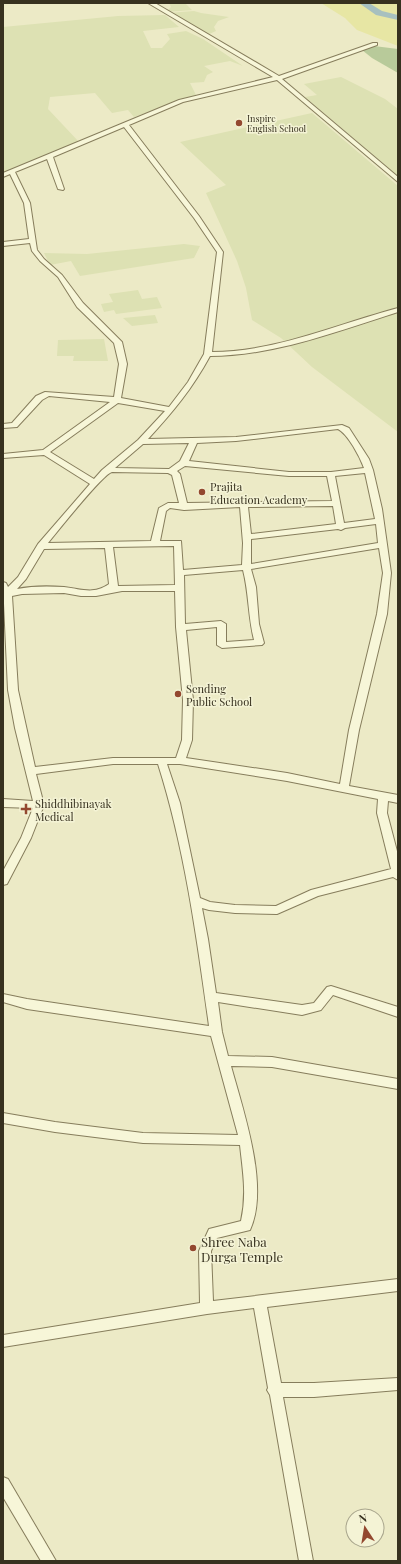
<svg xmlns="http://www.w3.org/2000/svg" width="401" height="1564" viewBox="0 0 401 1564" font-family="'Playfair Display',serif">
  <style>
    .farmland { fill: #dde1b3 }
    .green { fill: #b8ca9a }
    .sand { fill: #e7e6a4 }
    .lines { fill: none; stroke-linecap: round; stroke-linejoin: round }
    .river { fill: #a7c0bf; fill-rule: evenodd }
    .minor-casing { stroke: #867d5c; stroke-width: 2 }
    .minor { fill: #f7f6d8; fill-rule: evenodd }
    .poi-dot { fill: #93482f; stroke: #f4f3d5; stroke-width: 1.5 }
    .labels { text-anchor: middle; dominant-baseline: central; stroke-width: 3; stroke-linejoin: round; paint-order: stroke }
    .far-poi-label { font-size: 9px; fill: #37311f; stroke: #f4f3d5; text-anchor: start }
    .poi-label { font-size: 11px; fill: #37311f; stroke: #f4f3d5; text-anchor: start }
    .near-poi-label { font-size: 13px; fill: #37311f; stroke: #f4f3d5; text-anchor: start }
  </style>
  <rect width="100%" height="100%" fill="#eceac6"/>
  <g class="farmland">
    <polygon points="169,3 185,3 192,10 166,12 171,7"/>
    <polygon points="194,11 201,13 229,17 218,21 214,27 216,31 207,35 168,13"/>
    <polygon points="165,15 179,27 143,31 151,48 162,48 170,39 167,34 186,31 203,39 243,66 230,61 204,66 213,72 207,75 204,82 190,83 196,95 134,117 128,110 112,113 95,93 50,97 48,109 79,142 3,174 3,27 118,16"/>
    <polygon points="341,77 385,99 398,109 398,176 305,97 317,95 304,84"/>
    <polygon points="312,113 398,186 398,432 312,367 281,338 252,320 246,288 237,261 206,193 226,185 180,142"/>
    <polygon points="184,244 200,246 194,258 80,276 71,261 50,265 44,253 87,254"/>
    <polygon points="138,290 142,299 157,297 162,308 116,314 114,310 104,312 101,304 113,302 109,294"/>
    <polygon points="155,315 158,323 132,326 123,318"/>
    <polygon points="104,339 108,361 73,361 74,356 57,356 58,340"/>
  </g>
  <polygon class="green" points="374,46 398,49 398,73 372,58 362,50"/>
  <polygon class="sand" points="321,3 398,3 398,46 357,30 345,18"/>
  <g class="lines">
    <polygon class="river" points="359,3 369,3 382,11 398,15 398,20 376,15"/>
    <defs>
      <g id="minor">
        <path d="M148 3H155L279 76 373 43H377V45L282 79 398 177V182L277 80 183 102 129 125 199 216 223 252 212 352C276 352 337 324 398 308V312C338 331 274 356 210 356 192 389 173 412 148 439L236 437 342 425 349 428 369 459 373 470 382 509 391 573 387 614 359 730 349 786 398 795V803L388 801 387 813 398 855V880L393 877 318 896 277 914 235 913 209 910 202 908 208 939 216 993 302 1005 314 1003 327 987 331 986 398 1007V1017L333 995 321 1010 302 1015 218 1002 222 1032 228 1056 272 1057 398 1079V1089L272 1067 231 1066C243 1110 270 1187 250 1230L217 1238 211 1251 213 1301 398 1279V1291L267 1307 281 1383H314L398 1378V1390L314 1397H283L313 1561H299L270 1395 267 1390 268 1388 254 1308 207 1314 3 1347V1335L200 1303 199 1251 209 1229 241 1221C247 1194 243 1173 240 1145L143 1143 55 1132 3 1123V1113L55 1122 143 1133 238 1135 211 1036 27 1009 3 1002V994L27 999 209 1026C197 939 185 849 158 764H113L36 774 44 805 31 838 7 884 3 885V871L21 838 33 808 3 807V799L33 801 15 728 8 690 3 582 6 583 8 587 18 577 38 544 90 484 44 455 3 458V454L43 450 110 402 49 396 42 400 17 427 3 428V424L12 423 36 396 45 392 114 397 119 364 114 343 77 307 58 277 40 261 32 251 30 243 3 246V242L29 239 24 203 10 174 3 177V173L179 100 273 77ZM124 127 194 218 217 252 204 354 188 382 169 407 121 398 127 364 122 342 83 303 62 275 44 259 37 250 30 203 15 172 47 159 58 189 63 190 64 189 53 157ZM118 403 165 411 138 440 102 470 94 479 50 452ZM338 429C348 434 360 457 364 468L331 472H289L189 461 197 443 236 441ZM189 443 180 461 169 469 115 468 143 444ZM185 466 289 476H327L332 501 187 503 180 474 177 471ZM112 472 168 473 172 475 179 503H168L159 508 151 541 48 543C57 532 103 474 112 472ZM365 473 375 519 344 523 335 476ZM333 506 336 524 251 534 248 507ZM240 507 243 543 242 565 183 570 181 541H160L166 511 170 508 184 510ZM376 524 378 543 251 564V539L338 529 341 530 345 528ZM174 546 175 585 118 586 113 547ZM105 548 109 584C93 595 82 589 64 587 49 586 31 586 17 589L26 579 44 549ZM379 548 383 573 377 614 349 730 340 784 287 773 186 758 192 740 193 700 186 630 217 627V645L222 648 262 645 264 643 259 624 256 587 251 569ZM243 570C249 593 248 617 254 640L226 642V624L221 621 185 624 184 575ZM122 591H175L176 627 183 700 182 740 176 758H113L35 767 18 690 12 596 22 594 64 593 81 596H96ZM167 764H180L287 781 378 799 377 813 391 869 311 890 276 906 235 905 210 902 200 898 180 803Z"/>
        <polygon points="3,1477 8,1479 56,1561 41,1561 3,1497"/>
      </g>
    </defs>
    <use href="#minor" class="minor-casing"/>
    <use href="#minor" class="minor"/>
  </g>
  <g class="poi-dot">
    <circle cx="239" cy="123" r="4"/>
    <circle cx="202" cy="492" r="4"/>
    <circle cx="178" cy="694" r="4"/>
    <path d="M24 803h4v4h4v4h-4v4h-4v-4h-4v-4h4z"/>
    <circle cx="193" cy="1248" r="4"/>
  </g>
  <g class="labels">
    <g class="far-poi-label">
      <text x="247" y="118">Inspire<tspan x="247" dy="10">English School</tspan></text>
    </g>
    <g class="poi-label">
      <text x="210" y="486">Prajita<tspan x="210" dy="13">Education Academy</tspan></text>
      <text x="186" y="688">Sending<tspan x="186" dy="13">Public School</tspan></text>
      <text x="35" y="803">Shiddhibinayak<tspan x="35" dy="13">Medical</tspan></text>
    </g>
    <g class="near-poi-label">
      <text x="201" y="1241">Shree Naba<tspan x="201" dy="15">Durga Temple</tspan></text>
    </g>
  </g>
  <rect width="401" height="1564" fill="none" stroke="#37311f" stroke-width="8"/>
  <g transform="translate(365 1528) rotate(348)"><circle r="19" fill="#f4f3d5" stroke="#a8a58c"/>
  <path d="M0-3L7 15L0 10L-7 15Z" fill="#93482f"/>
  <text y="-6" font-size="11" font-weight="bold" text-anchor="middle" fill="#37311f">N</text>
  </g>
</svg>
